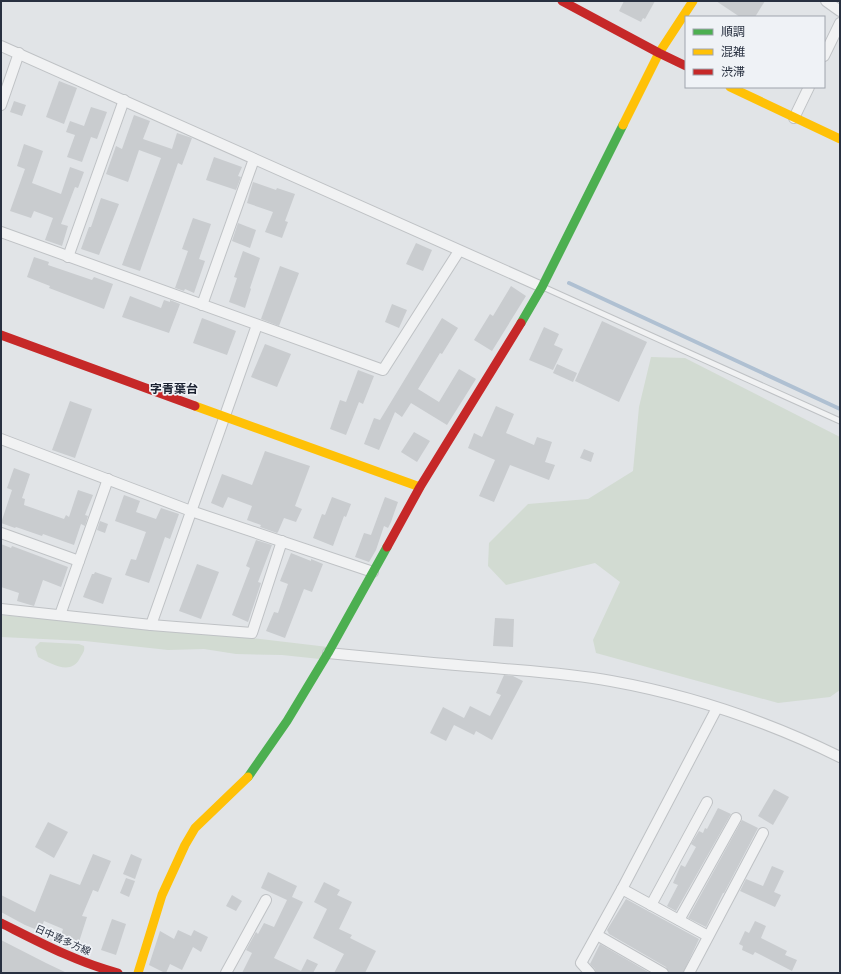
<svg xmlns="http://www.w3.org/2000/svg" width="841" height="974" viewBox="0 0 841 974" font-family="'IBM Plex Sans','Noto Sans JP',sans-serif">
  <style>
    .green { fill: #d2dbd2 }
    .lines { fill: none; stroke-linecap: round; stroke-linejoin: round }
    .stream { stroke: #afc0d2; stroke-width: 4 }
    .building { fill: #c9cccf }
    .lane-casing { stroke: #bfc2c5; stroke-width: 7 }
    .street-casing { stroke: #bfc2c5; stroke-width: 12 }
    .lane { stroke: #f1f2f3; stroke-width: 5 }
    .street { stroke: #f1f2f3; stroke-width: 10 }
    .fast { stroke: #4caf50; stroke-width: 9 }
    .slow { stroke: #ffc107; stroke-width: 9 }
    .jam { stroke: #c62828; stroke-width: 9 }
    .labels { text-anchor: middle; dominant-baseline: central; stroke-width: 3.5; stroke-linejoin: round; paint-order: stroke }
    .street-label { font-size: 10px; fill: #283040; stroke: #eff2f6 }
    .quarter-label { font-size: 12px; font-weight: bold; fill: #1a2131; stroke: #eff2f6 }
  </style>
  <rect width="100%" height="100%" fill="#e1e4e7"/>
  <g class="green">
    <polygon points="651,357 685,358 840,437 840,690 830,697 778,703 596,653 593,640 620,582 595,563 506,585 488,566 489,543 528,504 588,499 633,471 639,407"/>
    <polygon points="1,615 235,636 328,647 320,659 282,655 236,654 204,649 168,650 85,641 1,637"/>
    <path d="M40 642 79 644 84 646C85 651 83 653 80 658 71 676 52 664 38 657L35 647Z"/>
  </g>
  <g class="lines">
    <polyline class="stream" points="569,283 840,409"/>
  </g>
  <g class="building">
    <polygon points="624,1 655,1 645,19 643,18 641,22 619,11"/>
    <polygon points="716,1 765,1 755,17 740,17"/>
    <polygon points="59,81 77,88 64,124 46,117"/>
    <polygon points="14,101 26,105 22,116 10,112"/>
    <polygon points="91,107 107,112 97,139 91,137 82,162 67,157 75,135 66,132 70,121 84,126"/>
    <polygon points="134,115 150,121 143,139 172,149 177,133 192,138 182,165 178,163 140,271 122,265 161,158 139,150 128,182 106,174 116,146 122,149"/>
    <polygon points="24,144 43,151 32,183 61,194 70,167 84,172 78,188 75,187 61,224 68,226 62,246 45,240 53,218 34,211 31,218 10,211 25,169 17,166"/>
    <polygon points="214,157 242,167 238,176 241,177 236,190 206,180"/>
    <polygon points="253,182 276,190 277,188 295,194 285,221 288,222 282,238 265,232 273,212 247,203"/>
    <polygon points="101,198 119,204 99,255 81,249 89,227 91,227"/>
    <polygon points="193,218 211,224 199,259 205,261 194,293 185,289 184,291 175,288 188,251 182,249"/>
    <polygon points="238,223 256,230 250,248 232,241"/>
    <polygon points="416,243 432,250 423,271 406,264"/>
    <polygon points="243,251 260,258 250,288 251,289 245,308 229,302 237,278 234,277"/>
    <polygon points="34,257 49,262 48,265 92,280 94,277 113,284 104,309 49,288 50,286 27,277"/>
    <polygon points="280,266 299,273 279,326 261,319"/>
    <polygon points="511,286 526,296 492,351 474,340 490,314 493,316"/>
    <polygon points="130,296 161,308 164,300 170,302 170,300 180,304 169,333 122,317"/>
    <polygon points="392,304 407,310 399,328 385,322"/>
    <polygon points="202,318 236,331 227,355 193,343"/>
    <polygon points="442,318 458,328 442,354 440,353 418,389 439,402 459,369 476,379 459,406 447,425 411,403 402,417 395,412 379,450 364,444 374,418 380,420"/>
    <polygon points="602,321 647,342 619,402 575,381"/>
    <polygon points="544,327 559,334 554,345 563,349 553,370 529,360"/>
    <polygon points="265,344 291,354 277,387 251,377"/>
    <polygon points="557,364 577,373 573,382 553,373"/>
    <polygon points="358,370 374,376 363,404 359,402 346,435 330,429 340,400 346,402"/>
    <polygon points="70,401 92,409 75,458 52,450"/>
    <polygon points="496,406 514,414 506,433 534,445 537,437 552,442 545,462 555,465 549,480 510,465 494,502 479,496 495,460 468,448 474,433 482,437"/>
    <polygon points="414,432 430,441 417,462 401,452"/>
    <polygon points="584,449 594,453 591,462 580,458"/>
    <polygon points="265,451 310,466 295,506 302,509 296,522 284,518 278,532 277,533 260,527 261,525 247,520 252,506 228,497 223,508 211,503 222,474 252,485"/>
    <polygon points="14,468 30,474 22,498 25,499 24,505 64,519 66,515 69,517 78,490 93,495 85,515 88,516 85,526 81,524 74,545 43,534 42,536 16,527 15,528 1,523 12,490 7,488"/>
    <polygon points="124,495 140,501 136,512 156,519 161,508 179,514 170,539 165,537 149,583 125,575 131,559 136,560 146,532 115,521"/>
    <polygon points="332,497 351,504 346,517 344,516 333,546 313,538 322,514 325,515"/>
    <polygon points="385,497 398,502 391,522 388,528 384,526 376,550 369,562 355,557 364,533 371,535"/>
    <polygon points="100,521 108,524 105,533 97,530"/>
    <polygon points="256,540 272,545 258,582 261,583 248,622 232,615 250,568 246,566"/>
    <polygon points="1,544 11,548 12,546 68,567 61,587 43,580 34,606 17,601 19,593 1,587"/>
    <polygon points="291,553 311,561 311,559 323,564 312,592 304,589 285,638 266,631 274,612 278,613 288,584 280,581"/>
    <polygon points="197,564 219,572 201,619 179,611"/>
    <polygon points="95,572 112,578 103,604 83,597 92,574 94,574"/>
    <polygon points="495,618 514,619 513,647 493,646"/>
    <polygon points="504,675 513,676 523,681 492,740 476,731 474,735 454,725 446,741 430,733 443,707 464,718 470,706 490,716 501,695 496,693"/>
    <polygon points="774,789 789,797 773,825 758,816"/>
    <polygon points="718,808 731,814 676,911 667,906 678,885 673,883 681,865 685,867 696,847 691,844 699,831 703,833 705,828 707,829"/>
    <polygon points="742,820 758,828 724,893 723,893 706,927 688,918"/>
    <polygon points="48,822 68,832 54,858 35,847"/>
    <polygon points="93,854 111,861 98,892 93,890 82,916 87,917 77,948 59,942 63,929 44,921 40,931 25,925 1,912 1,895 35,912 50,874 80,885"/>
    <polygon points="131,854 142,859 135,879 123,874"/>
    <polygon points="772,866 784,871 774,892 781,895 775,907 740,891 746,879 763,886"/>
    <polygon points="268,872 297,886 292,897 303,902 274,958 301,971 307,959 318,964 313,973 242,973 252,953 246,950 256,932 258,934 264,923 274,927 287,900 261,888"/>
    <polygon points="126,878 135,881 129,897 120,893"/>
    <polygon points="324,882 340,890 337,895 352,902 339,929 352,935 350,938 376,951 365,973 334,973 344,954 313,938 327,909 314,902"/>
    <polygon points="232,895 242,901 236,911 226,906"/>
    <polygon points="626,899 699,939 683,973 669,973 666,967 609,934 607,930"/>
    <polygon points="112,919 126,924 116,955 101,950"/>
    <polygon points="755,921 766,926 761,938 787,951 785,955 797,960 792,971 755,952 753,955 742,950 743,946 739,944 745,931 749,933"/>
    <polygon points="178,930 191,936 194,930 208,937 201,952 193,947 182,970 170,964 166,973 165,973 149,965 160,931 174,939"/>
    <polygon points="1,940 46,963 67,973 1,973"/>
    <polygon points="600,944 650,973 596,973 595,969 590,964"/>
  </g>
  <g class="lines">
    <defs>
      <polyline id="lane" points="543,287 840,421"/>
      <g id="street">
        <polyline points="826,1 840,11"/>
        <polyline points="1,46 542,287"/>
        <polyline points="824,56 840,23"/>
        <polyline points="1,105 19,53"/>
        <polyline points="794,118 809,87"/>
        <polyline points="1,232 383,370 459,251"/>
        <polyline points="68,257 124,100"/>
        <polyline points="202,305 254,159"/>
        <polyline points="1,439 191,511 373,572"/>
        <polyline points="1,533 79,561 108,479"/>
        <polyline points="1,609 151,625 252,633 282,541"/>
        <polyline points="60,615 79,561"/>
        <polyline points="151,625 257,325"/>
        <path d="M328 653C379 658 430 663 482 667 525 671 568 673 611 681 689 695 769 722 840 757"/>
        <polyline points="622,889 708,936"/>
        <polyline points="651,905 707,802"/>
        <polyline points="679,920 736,818"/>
        <polyline points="597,935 663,973"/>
        <polyline points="226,973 266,900"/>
        <polyline points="590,973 581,963 622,889 717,708"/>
        <polyline points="689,973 763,833"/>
      </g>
    </defs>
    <use href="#lane" class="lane-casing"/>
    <use href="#street" class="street-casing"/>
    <use href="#lane" class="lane"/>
    <use href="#street" class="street"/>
    <g class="fast">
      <polyline points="521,323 542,287 623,125"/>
      <polyline points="248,777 287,721 328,653 387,547"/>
    </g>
    <g class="slow">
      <polyline points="730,87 840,139"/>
      <polyline points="623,125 659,53 693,1"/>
      <polyline points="195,406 420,487"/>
      <polyline points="138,973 162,895 185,845 195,828 248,777"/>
    </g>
    <g class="jam">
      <polyline points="562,1 659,53 686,66"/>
      <polyline points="1,335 195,406"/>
      <polyline points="387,547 420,487 521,323"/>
      <path d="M1 923C39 942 76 962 118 973"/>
    </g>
  </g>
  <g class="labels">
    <g class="street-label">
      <text transform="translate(63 940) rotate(24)">日中喜多方線</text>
    </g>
    <g class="quarter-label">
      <text x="174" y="388">字青葉台</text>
    </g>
  </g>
  <rect width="841" height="974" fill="none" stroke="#283040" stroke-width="4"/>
  <rect x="685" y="16" width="140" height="72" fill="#eff2f6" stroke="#9fa4ad"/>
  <rect x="693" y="29" width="20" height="6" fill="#4caf50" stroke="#9fa4ad"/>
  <text x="721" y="36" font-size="12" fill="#283040">順調</text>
  <rect x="693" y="49" width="20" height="6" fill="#ffc107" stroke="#9fa4ad"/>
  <text x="721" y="56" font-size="12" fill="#283040">混雑</text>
  <rect x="693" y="69" width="20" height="6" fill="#c62828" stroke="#9fa4ad"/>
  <text x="721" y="76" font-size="12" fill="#283040">渋滞</text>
</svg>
